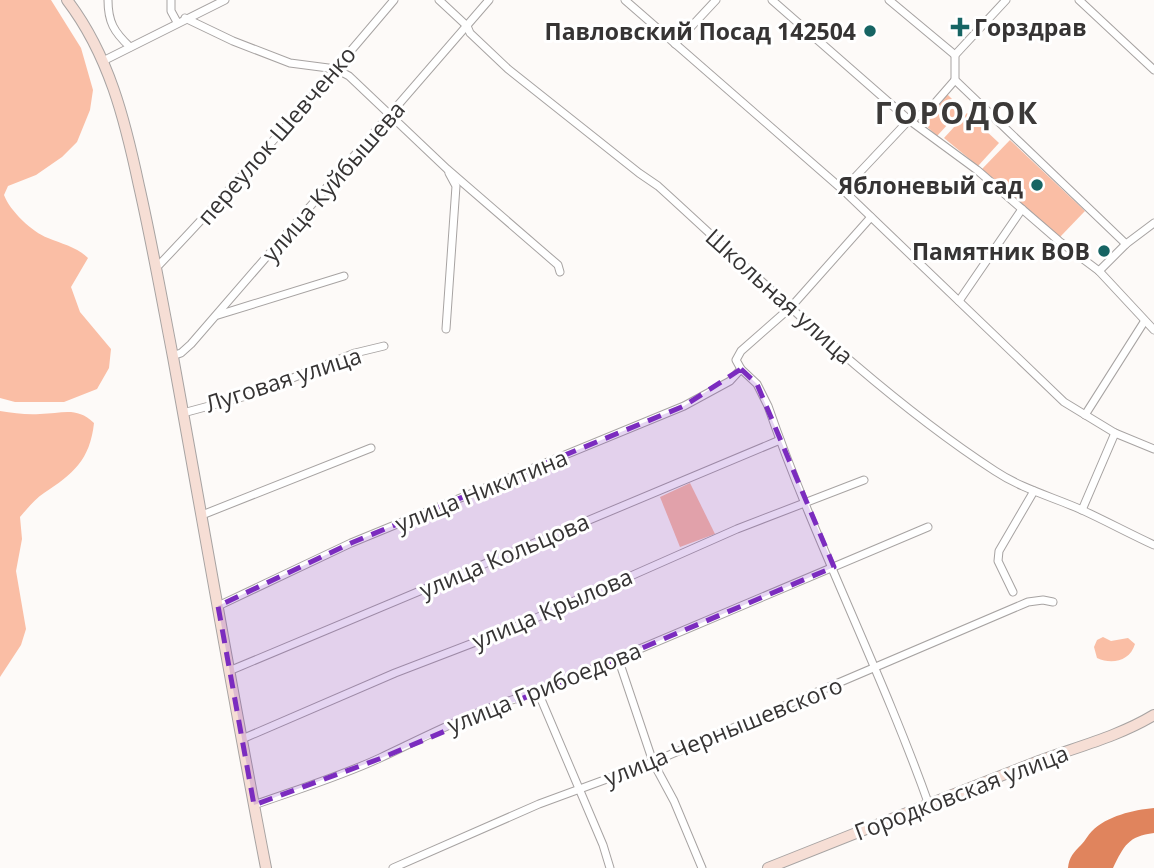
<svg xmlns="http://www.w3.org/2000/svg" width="1154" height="868" viewBox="0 0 1154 868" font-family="'Open Sans',sans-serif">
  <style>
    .green { fill: #fabea5 }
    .water { fill: #e0845d }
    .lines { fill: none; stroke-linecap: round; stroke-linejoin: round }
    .street-casing { stroke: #a7a3a2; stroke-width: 9 }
    .secondary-casing { stroke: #a7a3a2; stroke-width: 12 }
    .street { stroke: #fff; stroke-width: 7 }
    .secondary { stroke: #f6ded5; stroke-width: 10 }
    .marked { fill: #7b2cbf; fill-opacity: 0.2; stroke: #7b2cbf; stroke-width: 5; stroke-dasharray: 14 9; stroke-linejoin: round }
    .poi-dot { fill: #166463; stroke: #fff; stroke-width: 2.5 }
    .labels { text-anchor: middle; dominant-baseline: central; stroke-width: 6; stroke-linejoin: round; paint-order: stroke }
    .poi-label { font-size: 23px; font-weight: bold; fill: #363434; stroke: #fff; text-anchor: end }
    .street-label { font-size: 23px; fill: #363434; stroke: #fff }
    .district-label { font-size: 30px; font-weight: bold; letter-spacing: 2px; fill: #3c3a39; stroke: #fff }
  </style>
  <rect width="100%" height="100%" fill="#fdfaf8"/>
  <g class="green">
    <path d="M0 0H51L81 48 93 90 90 110 77 142 62 157 36 175 8 186 4 195C10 211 32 232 48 238 62 244 77 247 88 258L71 287 80 312 111 349 109 368 97 389 64 402H15L0 398Z"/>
    <polygon points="947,94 962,109 937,136 922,122"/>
    <polygon points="967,113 999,143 978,166 944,138"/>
    <polygon points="1010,140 1085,211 1060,237 982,169"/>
    <path d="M0 411C14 413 26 415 40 414 62 414 76 406 94 423 90 460 73 474 44 493 35 499 27 509 20 517L22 539 16 571 26 629 21 645 0 677Z"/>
    <polygon points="690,483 715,534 680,547 660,497"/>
    <path d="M1103 637 1111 641 1128 638 1135 644C1130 661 1112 665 1097 658L1094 647 1097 640Z"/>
  </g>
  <path class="water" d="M1154 808V833C1128 836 1124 846 1113 868H1068C1069 857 1074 852 1081 845 1085 841 1088 835 1092 831 1107 816 1133 810 1154 808Z"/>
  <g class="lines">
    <defs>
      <g id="street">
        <path d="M108 0C108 22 114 32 130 47"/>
        <polyline points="171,0 171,11 177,22"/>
        <path d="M439 0 467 26 470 33 508 69 639 173 658 186C764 282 875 393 995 471 1022 489 1053 497 1082 510 1106 521 1130 534 1154 545"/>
        <polyline points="625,0 843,190 1064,402 1115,433 1154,449"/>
        <polyline points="772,0 909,120 977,170 1059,241 1099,271 1154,330"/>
        <polyline points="889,0 955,55"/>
        <polyline points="1006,0 955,55 955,80 1126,244"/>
        <polyline points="1079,0 1154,70"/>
        <polyline points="185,18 233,41 290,63 336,69 349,76 447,169 558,265 560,272"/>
        <polyline points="675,44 716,0"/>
        <polyline points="103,61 225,0"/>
        <polyline points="843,190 909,120 928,111 955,80"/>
        <path d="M871 217 791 307 741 351 736 360 741 369 757 384 768 406C815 542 881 670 929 805"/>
        <path d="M156 268C239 182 317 91 394 0"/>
        <polyline points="1099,271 1126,244 1154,223"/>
        <polyline points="959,301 1022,209"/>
        <polyline points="218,315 344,276"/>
        <polyline points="446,329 456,186 449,173"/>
        <polyline points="172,356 181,353 191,344 489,0"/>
        <polyline points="183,413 250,395 355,353 384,346"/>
        <polyline points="1085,415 1144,322"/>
        <polyline points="1082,510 1115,433"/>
        <polyline points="202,515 371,448"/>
        <polyline points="1013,592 998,561 999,551 1034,491"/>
        <polyline points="218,606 351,543 684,406 730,381 741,369"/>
        <polyline points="618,658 653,762 674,801 702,868"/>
        <polyline points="229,671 780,440"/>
        <polyline points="538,692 603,845 610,868"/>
        <polyline points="242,739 395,673 520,625 737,529 864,480"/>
        <path d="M254 805C296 790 339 777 380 758 431 734 482 707 538 692L928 527"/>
        <polyline points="393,868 539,804 653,762 1028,602 1043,600 1053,602"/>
      </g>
      <g id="secondary">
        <path d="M67 0C109 55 125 120 139 186 152 243 162 300 173 357 204 528 233 698 266 868"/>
        <path d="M768 868C855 834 943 798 1031 764 1072 748 1116 738 1154 715"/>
      </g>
    </defs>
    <use href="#street" class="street-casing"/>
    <use href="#secondary" class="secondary-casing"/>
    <use href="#street" class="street"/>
    <use href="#secondary" class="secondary"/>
  </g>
  <path class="marked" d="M741 369 757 384 834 567 379 759 254 805 218 606 351 543 684 406Z"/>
  <g class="poi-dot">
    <path d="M956.5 16.5h7v7h7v7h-7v7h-7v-7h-7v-7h7z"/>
    <circle cx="870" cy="31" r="7"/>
    <circle cx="1037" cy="185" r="7"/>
    <circle cx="1104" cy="251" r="7"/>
  </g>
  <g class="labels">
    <g class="poi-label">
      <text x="974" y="27" text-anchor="start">Горздрав</text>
      <text x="856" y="31">Павловский Посад 142504</text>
      <text x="1023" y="185">Яблоневый сад</text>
      <text x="1090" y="251">Памятник ВОВ</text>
    </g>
    <g class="street-label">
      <text transform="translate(276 135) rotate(-49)">переулок Шевченко</text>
      <text transform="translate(333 181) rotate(-49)">улица Куйбышева</text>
      <text transform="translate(780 296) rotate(42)">Школьная улица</text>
      <text transform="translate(283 379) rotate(-18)">Луговая улица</text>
      <text transform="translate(481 490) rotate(-22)">улица Никитина</text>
      <text transform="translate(504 555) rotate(-23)">улица Кольцова</text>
      <text transform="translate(552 608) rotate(-23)">улица Крылова</text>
      <text transform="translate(544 687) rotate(-22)">улица Грибоедова</text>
      <text transform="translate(723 731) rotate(-22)">улица Чернышевского</text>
      <text transform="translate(961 792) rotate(-21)">Городковская улица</text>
    </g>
    <g class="district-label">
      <text x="957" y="112">ГОРОДОК</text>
    </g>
  </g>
</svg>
